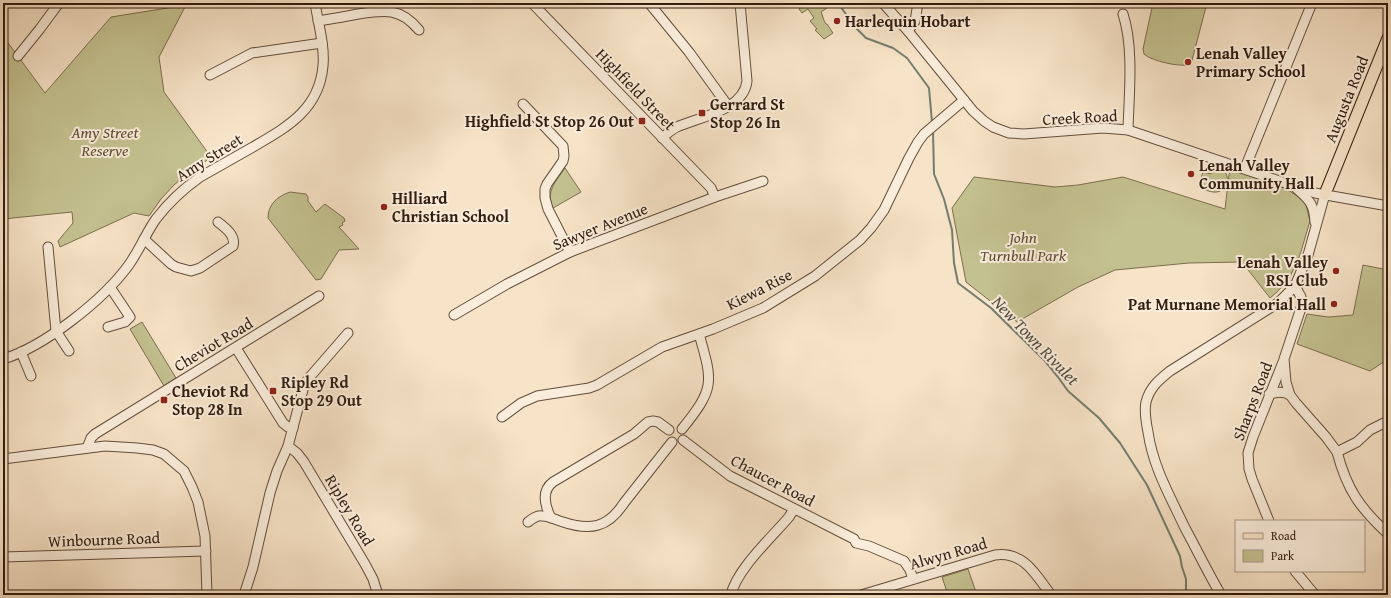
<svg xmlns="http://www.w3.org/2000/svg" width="1391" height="598" viewBox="0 0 1391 598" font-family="'Gentium Book Plus',serif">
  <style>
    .green { fill: #c4c190; stroke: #7b6e4f }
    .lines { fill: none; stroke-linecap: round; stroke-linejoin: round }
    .stream { stroke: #737e6f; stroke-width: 2 }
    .minor-casing { stroke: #634e3c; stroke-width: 11 }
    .major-casing { stroke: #321c0e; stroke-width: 13 }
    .minor { stroke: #faeddb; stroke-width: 9 }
    .major { stroke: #f7e3c7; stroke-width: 11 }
    .poi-dot { fill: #8f2418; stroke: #faeddb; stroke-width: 1.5 }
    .labels { text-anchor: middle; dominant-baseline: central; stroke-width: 4; stroke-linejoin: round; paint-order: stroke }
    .poi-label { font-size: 16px; font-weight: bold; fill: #321c0e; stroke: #faeddb; text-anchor: start }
    .street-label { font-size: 16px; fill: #321c0e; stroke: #faeddb }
    .park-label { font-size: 16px; font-style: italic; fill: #5e4e35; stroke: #faeddb }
    .water-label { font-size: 17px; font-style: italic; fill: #524d3f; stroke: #faeddb }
  </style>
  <rect width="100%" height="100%" fill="#f7e3c7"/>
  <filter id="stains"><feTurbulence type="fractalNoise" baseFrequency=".005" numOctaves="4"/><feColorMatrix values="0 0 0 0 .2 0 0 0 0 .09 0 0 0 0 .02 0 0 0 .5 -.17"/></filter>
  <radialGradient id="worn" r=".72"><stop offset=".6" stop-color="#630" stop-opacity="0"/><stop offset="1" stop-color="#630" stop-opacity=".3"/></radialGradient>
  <g class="green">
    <path d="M807 3H822L827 8 821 12C823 16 823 20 826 24H827L833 33 824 39 815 30 817 29 810 21 814 18 808 9 802 13 799 9Z"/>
    <path d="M1153 3H1207L1191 64C1182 68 1151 61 1144 54L1143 49Z"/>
    <polygon points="186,5 159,57 164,92 211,157 175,184 161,199 149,216 134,213 60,247 58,241 73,223 72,212 3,219 3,36 45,93 111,17"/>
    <path d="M1215 164C1224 168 1227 172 1228 182L1230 169 1278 185 1288 190 1305 201 1310 221 1300 255 1289 279 1277 292 1270 298 1242 262 1189 263 1115 270 1078 287 1017 322 966 282 952 208 974 177 1055 187 1078 185 1123 177 1225 209 1228 183C1219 197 1211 192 1198 187L1203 172 1211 174Z"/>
    <path d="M565 168 581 192 553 208C545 192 556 181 565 168Z"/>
    <path d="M290 192 306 194 308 197V201L316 212 325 204 344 218 345 221 342 223 343 225 339 227 359 249 339 250 321 279 316 280 268 218C268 204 278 196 290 192Z"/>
    <polygon points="1363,265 1388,270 1388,359 1370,371 1297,344 1307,314 1328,317 1353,315"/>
    <polygon points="142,322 176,378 164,386 130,329"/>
    <polygon points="968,569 977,595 948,595 942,577"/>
  </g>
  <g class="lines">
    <g class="stream">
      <polyline points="838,3 855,27 866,38 893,48 907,58 929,88 932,122"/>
      <polyline points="933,131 934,174 944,199 952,230 954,263 958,283 991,308 1045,361 1058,377 1068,391 1099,418 1120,443 1147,485 1180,556 1182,567 1186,579 1186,595"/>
    </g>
    <defs>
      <g id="minor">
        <polyline points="532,3 711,188 715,197"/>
        <polyline points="649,3 689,52 728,106"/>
        <polyline points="883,3 908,31 973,111 984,121 993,127 1009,133 1024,134 1103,128 1128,130 1315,193 1388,206"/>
        <path d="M1123 14C1134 48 1129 94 1128 130"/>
        <path d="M318 21C331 19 344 17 358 14 384 10 400 7 419 30"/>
        <polyline points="908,31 915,21 918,3"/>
        <polyline points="18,56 39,30 59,3"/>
        <polyline points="210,75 252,53 322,43"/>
        <polyline points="523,104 563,146 564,156 563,161 547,184 545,189 545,198 548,209 570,252"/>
        <path d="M662 138C667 134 672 129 677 127 700 117 744 110 747 81L740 3"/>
        <polyline points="1245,168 1312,3"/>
        <path d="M1296 188C1309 200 1314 203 1315 222"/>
        <path d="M144 239 171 264 176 267 187 270 191 271 200 268 233 246C236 235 225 228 218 222"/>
        <polyline points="48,247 56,331 69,351"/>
        <polyline points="1295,286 1301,297 1302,305 1284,359 1286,382 1290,395 1296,403 1326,437 1337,452 1357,442 1370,430 1388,421"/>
        <polyline points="454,315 507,284 570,252 715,197 763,181"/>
        <polyline points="108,327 125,322 130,317 110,287"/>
        <polyline points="236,348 283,423 288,427 293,428"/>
        <polyline points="21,352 31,376"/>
        <path d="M3 359C44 347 103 300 128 266 139 251 146 233 156 219 169 202 183 189 200 177 218 167 235 157 253 147 287 127 319 110 323 66 325 45 318 23 315 3"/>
        <path d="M1269 394C1277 392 1283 391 1290 395"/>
        <polyline points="502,417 521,403 537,396 589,388 597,385 662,347 713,329 763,308 815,276 860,240 871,228 884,210 909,158 918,142 924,134 964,100"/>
        <path d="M682 429C715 388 713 383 699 334"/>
        <polyline points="683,440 730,476 854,539 856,543 869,546 904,561 910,570 913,579"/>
        <polyline points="288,446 297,453 304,462 365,564 373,579 378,595"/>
        <polyline points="87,448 91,438 95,434 319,296"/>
        <path d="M1337 452C1347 490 1360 508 1388 534"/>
        <polyline points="3,459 105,446 137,448 153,450 164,454 184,471 192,487 198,502 205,536 207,595"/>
        <path d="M551 518C545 506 541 491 553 482L634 434 648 422 653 421 658 422 669 430"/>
        <polyline points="1269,521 1252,479 1249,469 1248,453 1253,437 1283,362"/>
        <path d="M528 522C532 519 537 515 542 516 550 516 556 520 563 522 590 531 608 528 624 503L672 442"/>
        <polyline points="3,557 206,551"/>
        <polyline points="1295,571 1315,595"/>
        <polyline points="244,595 253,567 270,493 277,471 288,446 304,386 308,379 348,333"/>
        <path d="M731 595C736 570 772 537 789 517L794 509"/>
        <path d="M861 595 995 555C1024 551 1036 575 1051 595"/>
        <path d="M1221 595C1208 573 1197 550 1185 528 1170 496 1153 467 1148 432 1146 422 1144 411 1146 402 1150 387 1159 380 1170 371L1278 303 1295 286 1308 255 1325 194"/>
      </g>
      <polyline id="major" points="1325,194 1388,38"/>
    </defs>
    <use href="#minor" class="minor-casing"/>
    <use href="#major" class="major-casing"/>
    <use href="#minor" class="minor"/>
    <use href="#major" class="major"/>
  </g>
  <g class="poi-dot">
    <circle cx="837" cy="21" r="4"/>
    <circle cx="1188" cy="62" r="4"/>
    <rect x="698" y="109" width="8" height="8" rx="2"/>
    <rect x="638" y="117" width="8" height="8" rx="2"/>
    <circle cx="1191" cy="174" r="4"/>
    <circle cx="384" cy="207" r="4"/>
    <circle cx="1336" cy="271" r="4"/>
    <circle cx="1334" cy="304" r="4"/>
    <rect x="269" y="387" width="8" height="8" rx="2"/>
    <rect x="160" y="396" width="8" height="8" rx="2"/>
  </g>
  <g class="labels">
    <g class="poi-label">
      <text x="845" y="21">Harlequin Hobart</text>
      <text x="1196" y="53">Lenah Valley<tspan x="1196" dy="18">Primary School</tspan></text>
      <text x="710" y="104">Gerrard St<tspan x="710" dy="18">Stop 26 In</tspan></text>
      <text x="634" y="121" text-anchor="end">Highfield St Stop 26 Out</text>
      <text x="1199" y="165">Lenah Valley<tspan x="1199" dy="18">Community Hall</tspan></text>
      <text x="392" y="198">Hilliard<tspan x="392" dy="18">Christian School</tspan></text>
      <text x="1328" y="262" text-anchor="end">Lenah Valley<tspan x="1328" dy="18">RSL Club</tspan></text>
      <text x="1326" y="304" text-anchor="end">Pat Murnane Memorial Hall</text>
      <text x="281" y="382">Ripley Rd<tspan x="281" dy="18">Stop 29 Out</tspan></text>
      <text x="172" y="391">Cheviot Rd<tspan x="172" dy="18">Stop 28 In</tspan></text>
    </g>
    <g class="street-label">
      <text transform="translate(636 89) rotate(46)">Highfield Street</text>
      <text transform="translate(1346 99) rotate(-68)">Augusta Road</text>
      <text transform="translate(1080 117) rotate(-3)">Creek Road</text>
      <text transform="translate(209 157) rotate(-32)">Amy Street</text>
      <text transform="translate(600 226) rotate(-22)">Sawyer Avenue</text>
      <text transform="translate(759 289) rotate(-27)">Kiewa Rise</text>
      <text transform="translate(213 344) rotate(-31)">Cheviot Road</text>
      <text transform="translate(1252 401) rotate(-69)">Sharps Road</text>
      <text transform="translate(773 480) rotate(28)">Chaucer Road</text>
      <text transform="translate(350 510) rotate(59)">Ripley Road</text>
      <text transform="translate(104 539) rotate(-2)">Winbourne Road</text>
      <text transform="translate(948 553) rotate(-16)">Alwyn Road</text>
    </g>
    <g class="park-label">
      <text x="105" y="132">Amy Street<tspan x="105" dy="18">Reserve</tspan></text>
      <text x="1023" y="237">John<tspan x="1023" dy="18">Turnbull Park</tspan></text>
    </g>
    <g class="water-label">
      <text transform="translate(1036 340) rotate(46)">New Town Rivulet</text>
    </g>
  </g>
  <rect width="1391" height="598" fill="none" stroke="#f7e3c7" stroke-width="16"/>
  <rect x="4" y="4" width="1383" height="590" fill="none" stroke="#321c0e" stroke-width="2"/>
  <rect x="8" y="8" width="1375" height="582" fill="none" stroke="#321c0e"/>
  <rect x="1235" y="520" width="130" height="52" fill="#faeddb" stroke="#aa9989"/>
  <rect x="1243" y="533" width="20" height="6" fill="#f7e3c7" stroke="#aa9989"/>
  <text x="1271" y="540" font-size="12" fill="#321c0e">Road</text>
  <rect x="1243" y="550" width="20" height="12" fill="#c4c190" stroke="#aa9989"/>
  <text x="1271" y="560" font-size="12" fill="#321c0e">Park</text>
  <rect width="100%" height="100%" filter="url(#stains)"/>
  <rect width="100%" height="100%" fill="url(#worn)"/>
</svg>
